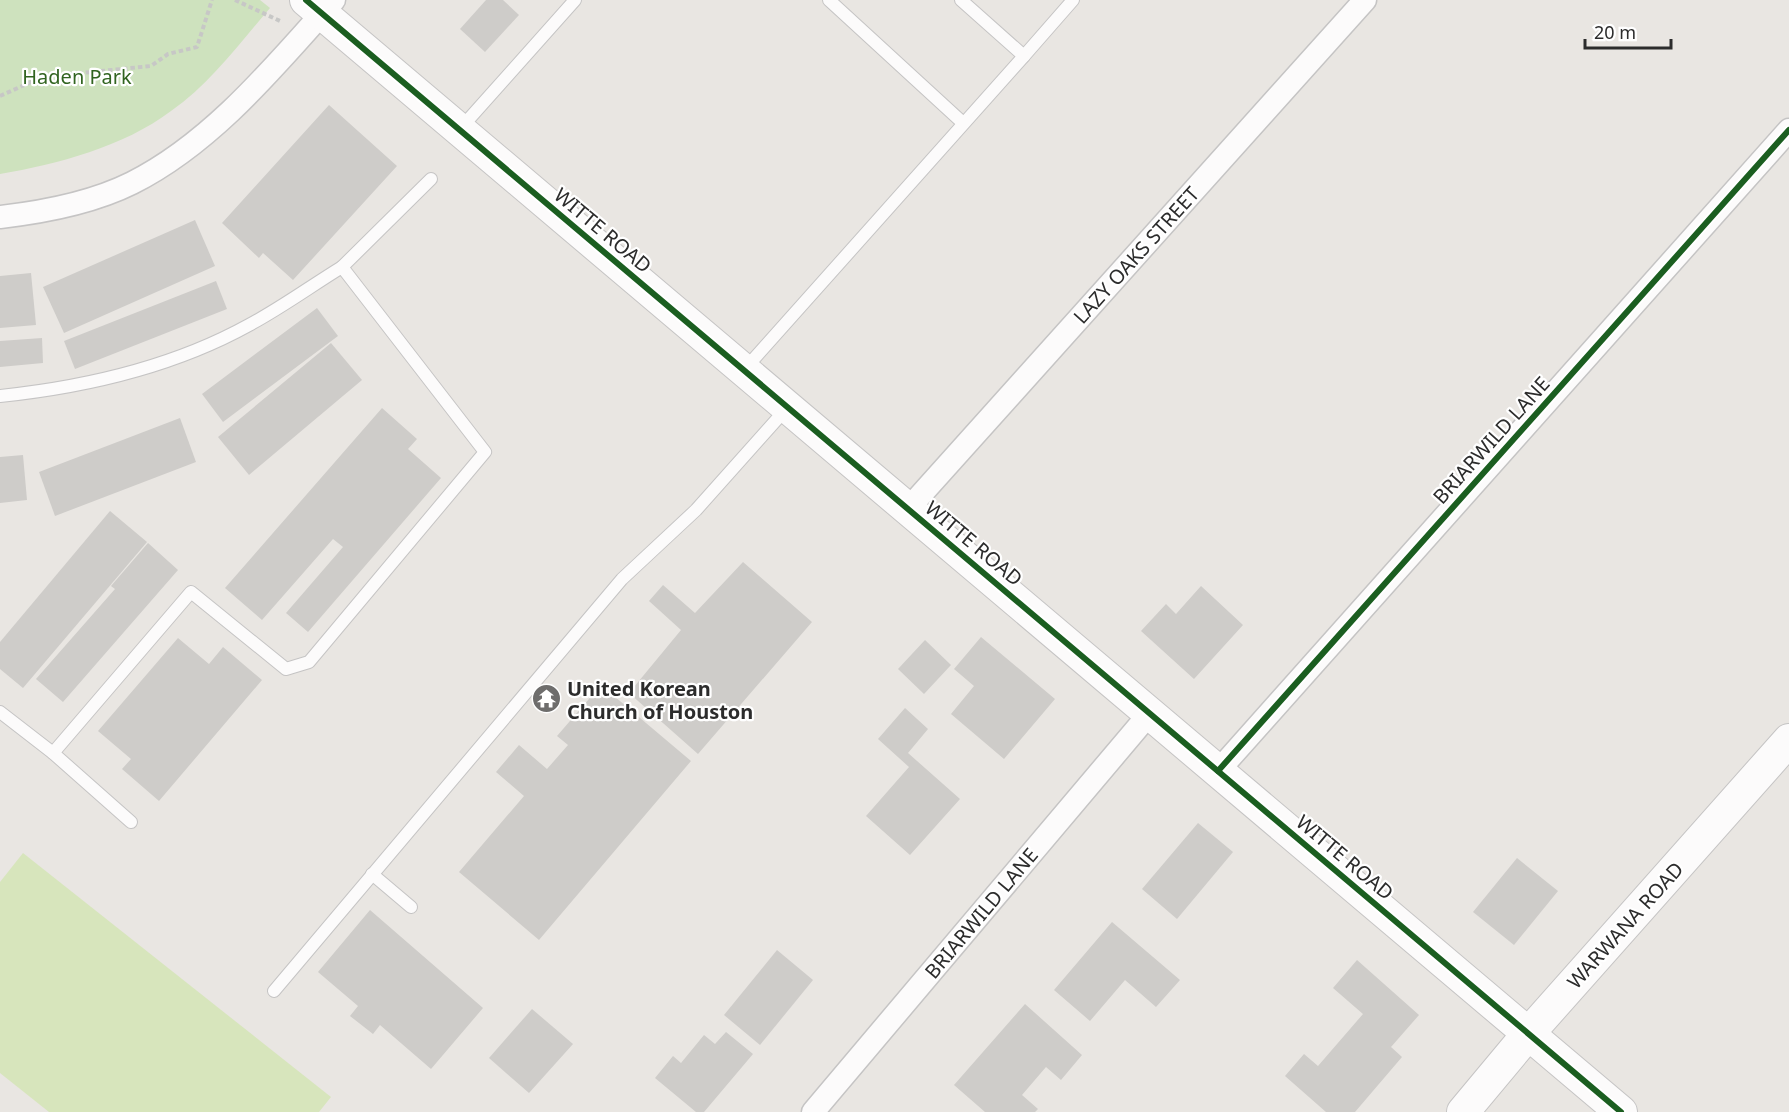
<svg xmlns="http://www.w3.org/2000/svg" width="1789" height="1112" viewBox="0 0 1789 1112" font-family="'Noto Sans',sans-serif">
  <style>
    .green { fill: #cee2be }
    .pitch { fill: #d7e5bc }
    .building { fill: #ceccc9 }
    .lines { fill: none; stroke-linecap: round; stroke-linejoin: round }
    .lane-casing { stroke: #c5c4c4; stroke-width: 14 }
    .street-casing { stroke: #c5c4c4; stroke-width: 25 }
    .secondary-casing { stroke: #c5c4c4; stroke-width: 34 }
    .path { stroke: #c7c7c6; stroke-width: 4; stroke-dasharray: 4.5 3; stroke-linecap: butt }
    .lane { stroke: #fcfbfb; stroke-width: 12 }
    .street { stroke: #fcfbfb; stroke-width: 22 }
    .secondary { stroke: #fcfbfb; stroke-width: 32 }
    .cycleway-casing { stroke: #fff; stroke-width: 10 }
    .cycleway { stroke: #1b5e20; stroke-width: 6 }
    .labels { text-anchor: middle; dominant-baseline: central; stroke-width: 4.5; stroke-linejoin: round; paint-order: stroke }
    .park-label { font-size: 20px; fill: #316420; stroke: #fff }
    .street-label { font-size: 20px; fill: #2c2c2c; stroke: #fff }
    .poi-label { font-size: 20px; font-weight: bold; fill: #2c2c2c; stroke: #fff; text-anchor: start }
  </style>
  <rect width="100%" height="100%" fill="#e9e6e2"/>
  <path class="green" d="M0 0H260L270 8C239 44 210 84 171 111 123 147 58 164 0 174Z"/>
  <polygon class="pitch" points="23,853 331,1097 319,1112 49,1112 0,1073 0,882"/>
  <g class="building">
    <polygon points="486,0 503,0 519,15 485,52 460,29"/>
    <polygon points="329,105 397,166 293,280 263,253 259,258 222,223"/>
    <polygon points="195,220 215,266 64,333 43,287"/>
    <polygon points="31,273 36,325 0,328 0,276"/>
    <polygon points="216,281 227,309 75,369 64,341"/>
    <polygon points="317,308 338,336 223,422 202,394"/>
    <polygon points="42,338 43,363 0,367 0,341"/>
    <polygon points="331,343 362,380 249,475 218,437"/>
    <polygon points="382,408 417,439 408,449 441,478 308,632 286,613 343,547 333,539 262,620 225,588"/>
    <polygon points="180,418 196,462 55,516 39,472"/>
    <polygon points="23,455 27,500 0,503 0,457"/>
    <polygon points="110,511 147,542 23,688 0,669 0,642"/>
    <polygon points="148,543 178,570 63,702 36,679 115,589 111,586"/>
    <polygon points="743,562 812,622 698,754 629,693 681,630 649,601 663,585 695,613"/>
    <polygon points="1201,586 1243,625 1194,679 1141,631 1166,604 1176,614"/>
    <polygon points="981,637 1055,699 1004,759 951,714 974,686 954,669"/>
    <polygon points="178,638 209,664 223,647 262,680 159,801 122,769 131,759 98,731"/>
    <polygon points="925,640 951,665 924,694 898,669"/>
    <polygon points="601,685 691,761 539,940 459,872 524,796 496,772 519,745 547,769 568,745 557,736"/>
    <polygon points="905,708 928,729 908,753 960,799 910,855 866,816 909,767 878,739"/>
    <polygon points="1198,823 1233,852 1177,919 1142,889"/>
    <polygon points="1517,858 1558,891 1514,945 1473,912"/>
    <polygon points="370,910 483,1008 431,1069 380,1025 373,1034 350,1016 358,1006 318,972"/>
    <polygon points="1112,922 1180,980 1156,1007 1125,980 1090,1021 1054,990"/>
    <polygon points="777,950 813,980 760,1045 724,1015"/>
    <polygon points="1357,960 1419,1015 1391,1047 1402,1057 1355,1112 1326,1112 1285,1076 1304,1054 1318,1066 1363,1014 1333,988"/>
    <polygon points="1025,1004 1082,1055 1061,1080 1046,1067 1022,1095 1038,1109 1035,1112 985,1112 954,1085"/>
    <polygon points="532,1009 573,1044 529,1093 489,1058"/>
    <polygon points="726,1032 753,1054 704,1112 696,1112 655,1078 673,1056 681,1063 704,1035 715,1044"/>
  </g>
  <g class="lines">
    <defs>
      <g id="lane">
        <polyline points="829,0 963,123"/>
        <polyline points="961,0 1024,56 1073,0"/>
        <polyline points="460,129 575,0"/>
        <polyline points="342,267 431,179"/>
        <polyline points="744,370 1024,56"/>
        <path d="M0 396C86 387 173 367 249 325 281 308 311 286 342 267L485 452 309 662 286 669 191 592 53 753"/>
        <polyline points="0,712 53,753 131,822"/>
        <polyline points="372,874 411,907"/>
        <polyline points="274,991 622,579 696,510 787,408"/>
      </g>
      <g id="street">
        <path d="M0 217C44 212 92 203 132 183 212 143 275 66 334 0"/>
        <polyline points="908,509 1365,0"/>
        <polyline points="1218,771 1789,130"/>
        <polyline points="813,1112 1150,713"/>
      </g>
      <g id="secondary">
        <polyline points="306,0 1621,1112"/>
        <polyline points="1463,1112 1528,1034 1789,740"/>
      </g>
    </defs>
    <use href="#lane" class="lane-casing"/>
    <use href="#street" class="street-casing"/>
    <use href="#secondary" class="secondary-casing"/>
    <g class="path">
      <polyline points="235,0 280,21"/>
      <polyline points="0,96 42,77 151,66 168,54 197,47 212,0"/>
    </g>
    <use href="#lane" class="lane"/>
    <use href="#street" class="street"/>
    <use href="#secondary" class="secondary"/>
    <defs>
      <g id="cycleway">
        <polyline points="306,0 1621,1112"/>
        <polyline points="1218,771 1789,130"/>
      </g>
    </defs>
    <use href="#cycleway" class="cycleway-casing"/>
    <use href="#cycleway" class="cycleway"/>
  </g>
  <defs>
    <symbol id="temple-disc" viewBox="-11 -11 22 22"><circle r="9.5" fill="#6e6d6c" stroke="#fff"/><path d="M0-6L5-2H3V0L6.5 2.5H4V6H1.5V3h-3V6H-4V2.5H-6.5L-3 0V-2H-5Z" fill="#fff"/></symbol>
  </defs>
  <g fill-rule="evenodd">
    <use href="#temple-disc" x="530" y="682" width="33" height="33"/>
  </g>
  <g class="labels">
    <g class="park-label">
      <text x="77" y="76">Haden Park</text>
    </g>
    <g class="street-label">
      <text transform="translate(603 230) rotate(40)">WITTE ROAD</text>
      <text transform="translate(1136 255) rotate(-48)">LAZY OAKS STREET</text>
      <text transform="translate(1491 440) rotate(-48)">BRIARWILD LANE</text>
      <text transform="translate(974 543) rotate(40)">WITTE ROAD</text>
      <text transform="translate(1345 857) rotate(40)">WITTE ROAD</text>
      <text transform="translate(981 913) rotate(-50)">BRIARWILD LANE</text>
      <text transform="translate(1625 925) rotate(-48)">WARWANA ROAD</text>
    </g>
    <g class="poi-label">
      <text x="567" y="688">United Korean<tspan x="567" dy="23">Church of Houston</tspan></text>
    </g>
  </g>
  <path d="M1585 39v9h86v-9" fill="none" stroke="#2c2c2c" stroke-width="3"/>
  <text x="1594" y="39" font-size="18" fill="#2c2c2c" stroke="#ffffff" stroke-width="4.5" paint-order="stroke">20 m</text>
</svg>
